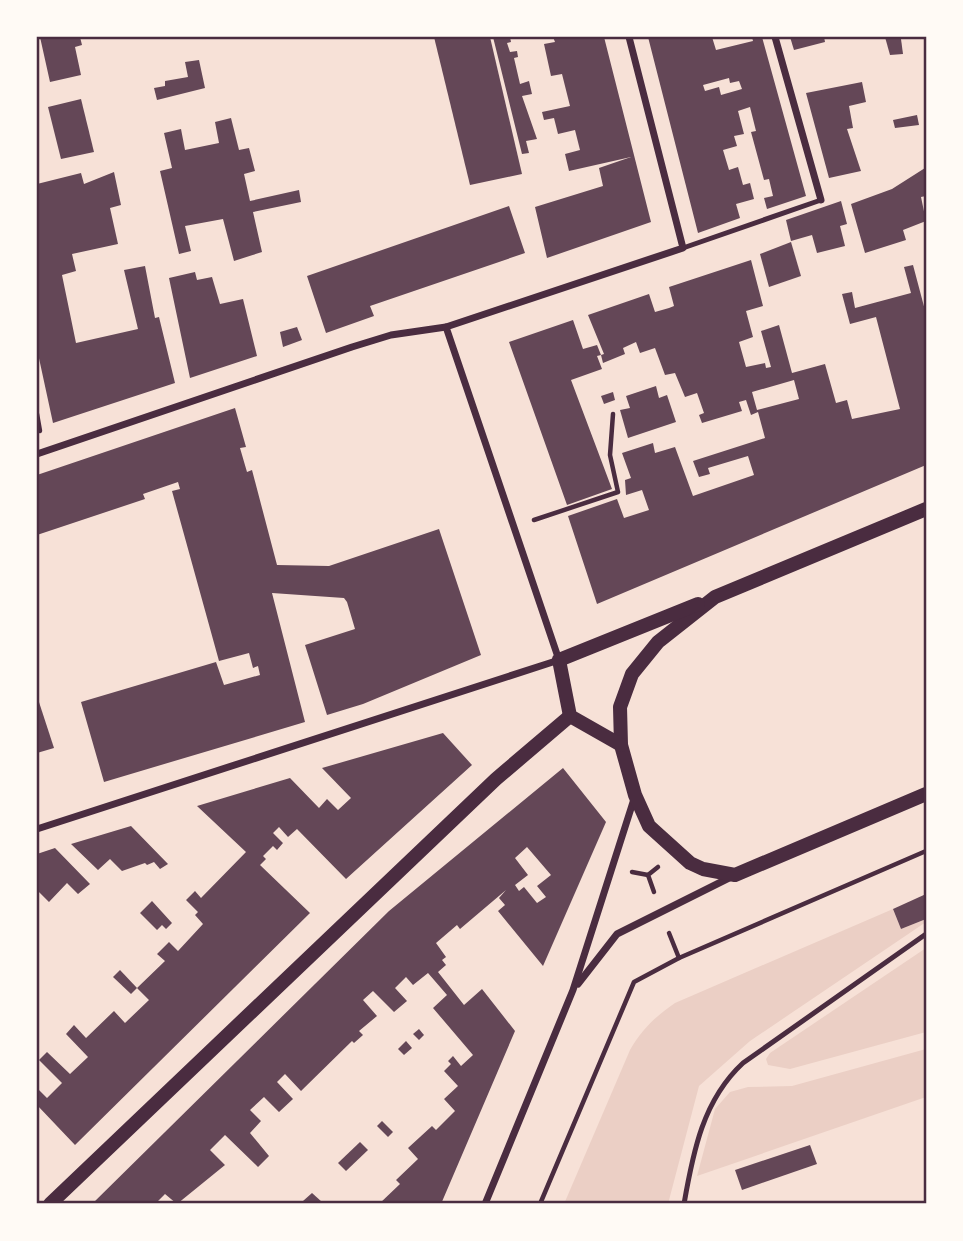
<svg xmlns="http://www.w3.org/2000/svg" width="963" height="1241" viewBox="0 0 963 1241" font-family="Ubuntu,sans-serif">
  <style>
    .green { fill: #ebcfc5 }
    .building { fill: #644757; fill-rule: evenodd }
    .lines { fill: none; stroke-linecap: round; stroke-linejoin: round }
    .path { stroke: #4a2c40; stroke-width: 4.5 }
    .service { stroke: #4a2c40; stroke-width: 5 }
    .minor { stroke: #4a2c40; stroke-width: 7 }
    .secondary { stroke: #4a2c40; stroke-width: 14 }
    .neatline { fill: none; stroke: #4a2c40; stroke-width: 2.5 }
  </style>
  <rect width="100%" height="100%" fill="#f7e1d7"/>
  <g class="green">
    <path d="M893 909 901 929 926 919V922L750 1041 699 1086 668 1204H564L630 1050C642 1029 655 1017 675 1003Z"/>
    <polygon points="926,948 926,1032 790,1069 768,1065 766,1059 770,1053"/>
    <polygon points="926,1049 926,1097 697,1176 715,1109 730,1092 748,1087 792,1086"/>
  </g>
  <g class="building">
    <polygon points="40,37 80,37 82,45 75,47 81,75 50,82"/>
    <polygon points="434,37 490,37 522,174 470,185"/>
    <polygon points="493,37 510,37 511,42 507,43 510,52 517,51 518,57 514,58 520,84 529,81 532,94 522,96 537,139 526,141 529,153 522,154"/>
    <polygon points="553,37 604,37 651,222 547,258 535,207 603,186 599,168 631,157 569,171 565,154 580,150 575,130 558,134 554,118 544,120 542,112 570,106 562,74 551,76 544,44 555,42"/>
    <path d="M648 37H712L716 50 753 41 752 37H762L806 196 767 209 764 198 773 196 769 179 764 180 751 132 756 131 750 107 738 111 744 134 734 136 737 146 723 150 729 170 738 167 743 185 750 183 754 199 736 204 740 218 698 233ZM729 78 730 83 739 81 742 89 721 95 719 87 705 91 703 85Z"/>
    <polygon points="790,37 824,37 825,42 794,50"/>
    <polygon points="885,37 901,39 903,54 890,55"/>
    <polygon points="199,60 205,88 157,100 154,88 165,86 165,81 188,77 185,62"/>
    <polygon points="862,82 866,102 849,106 853,128 847,129 861,171 829,178 806,93"/>
    <polygon points="81,99 94,152 61,159 48,107"/>
    <polygon points="917,115 919,125 895,128 893,120"/>
    <polygon points="231,118 239,150 249,148 255,171 244,174 250,201 299,190 301,202 253,212 262,252 234,261 223,219 185,226 191,251 179,254 160,171 172,168 164,133 181,129 185,150 219,143 215,122"/>
    <polygon points="925,168 926,196 921,197 926,221 903,230 906,240 865,253 851,204 892,189"/>
    <polygon points="114,172 121,205 110,208 118,244 72,254 76,271 62,275 76,343 138,329 124,270 145,266 155,318 159,317 175,383 53,423 37,349 37,184 81,173 84,184"/>
    <polygon points="841,201 847,224 840,226 845,246 817,253 812,235 791,241 786,220"/>
    <polygon points="509,206 525,253 370,306 374,316 326,333 307,276"/>
    <polygon points="791,242 801,276 769,287 760,254"/>
    <path d="M751 260 763 306 746 311 753 337 739 342 746 367 765 363 766 368 771 367 761 331 779 325 792 373 825 364 836 403 847 400 852 419 900 409 876 317 850 324 842 294 852 292 855 308 911 293 904 267 913 265 926 314V465L597 604 568 516 617 499 624 518 649 510 642 490 626 495 625 480 631 478 622 453 653 443 655 453 675 447 693 496 754 475 748 456 708 468 710 474 699 477 693 461 765 438 758 412 751 415 746 400 739 402 742 411 702 423 699 415 704 413 697 393 685 397 675 373 665 375 655 348 640 353 636 342 623 348 625 354 603 363 601 355 604 354 588 315 649 294 655 312 669 308 674 306 669 287ZM794 380 799 399 757 410 752 392Z"/>
    <polygon points="195,272 197,280 212,277 220,304 243,299 257,356 190,378 169,278"/>
    <polygon points="573,320 583,349 597,345 601,355 597,356 602,369 571,380 612,489 567,505 509,342"/>
    <polygon points="297,327 302,340 283,347 280,332"/>
    <polygon points="656,386 659,398 667,395 676,422 628,438 620,410 630,408 626,396"/>
    <polygon points="613,392 615,400 604,404 601,396"/>
    <polygon points="235,408 246,447 240,448 247,472 252,470 277,565 329,566 439,529 481,655 363,704 327,715 305,645 355,629 347,602 344,598 272,593 305,722 104,782 81,702 216,662 224,685 260,675 258,666 253,668 249,653 219,661 172,491 180,489 178,482 143,494 145,499 37,535 37,475"/>
    <polygon points="37,696 54,748 37,753"/>
    <polygon points="443,733 472,765 346,879 297,829 288,837 279,827 273,833 283,843 277,850 273,846 263,856 266,859 260,865 310,913 75,1145 37,1105 37,1088 47,1098 62,1083 39,1060 47,1052 70,1074 88,1057 66,1034 74,1025 86,1038 114,1011 125,1023 149,1000 137,988 165,961 157,954 169,942 178,951 203,924 195,915 198,912 186,900 195,891 201,898 246,852 197,806 290,778 319,808 327,799 338,810 351,798 322,768"/>
    <path d="M563 768 606 822 543 966 498 911 505 905 499 898 506 890 460 929 457 925 436 943 446 957 442 960 446 965 438 972 464 1005 482 989 515 1031 441 1204H379L400 1184 396 1180 418 1159 408 1148 432 1126 436 1130 455 1111 444 1099 458 1086 444 1071 451 1064 448 1061 453 1056 461 1066 473 1055 433 1008 447 995 428 973 413 985 406 977 395 988 407 1001 394 1012 373 991 363 1000 377 1016 359 1031 363 1035 354 1043 352 1041 301 1091 285 1074 277 1082 293 1099 279 1112 264 1097 250 1110 261 1121 250 1133 269 1156 258 1167 225 1135 210 1150 225 1165 177 1204 165 1194 155 1204H92L389 911ZM527 847 551 875 537 886 546 897 537 903 524 887 519 891 515 885 528 875 515 858Z"/>
    <polygon points="131,826 168,864 160,869 154,862 147,865 145,863 122,871 110,859 98,870 71,844"/>
    <polygon points="55,848 90,884 78,894 67,883 49,902 37,890 37,854"/>
    <polygon points="926,894 926,919 901,929 893,909"/>
    <polygon points="152,901 172,923 166,929 162,925 157,930 140,913"/>
    <polygon points="120,970 137,988 131,994 113,977"/>
    <polygon points="419,1029 424,1035 419,1040 413,1034"/>
    <polygon points="406,1041 412,1048 404,1055 398,1049"/>
    <polygon points="382,1121 393,1132 388,1137 377,1126"/>
    <polygon points="360,1142 368,1150 346,1171 338,1163"/>
    <polygon points="810,1145 817,1164 742,1190 735,1170"/>
    <polygon points="312,1193 322,1202 320,1204 303,1201"/>
  </g>
  <g class="lines">
    <g class="path">
      <polyline points="37,414 40,431"/>
      <polyline points="534,520 618,492 610,455 613,414"/>
      <polyline points="632,872 648,875"/>
      <polyline points="654,892 648,875 658,867"/>
      <polyline points="669,933 679,958"/>
      <polyline points="540,1204 634,982 679,958 926,851"/>
    </g>
    <g class="service">
      <polyline points="683,248 821,200"/>
      <path d="M684 1204C693 1152 703 1100 743 1063L926 934"/>
    </g>
    <g class="minor">
      <polyline points="775,37 821,200"/>
      <polyline points="37,454 352,347 391,335 446,327"/>
      <polyline points="37,829 559,660 446,327 683,248 629,37"/>
      <polyline points="578,984 617,934 731,877"/>
      <polyline points="485,1204 573,990 634,799"/>
    </g>
    <g class="secondary">
      <polyline points="926,509 715,597 658,642 632,674 620,707 621,745 635,795 649,826 690,863 703,869 735,875 926,794"/>
      <polyline points="621,745 570,716 559,660 698,604"/>
      <polyline points="50,1204 496,779 570,716"/>
    </g>
  </g>
  <rect width="963" height="1241" fill="none" stroke="#fffaf5" stroke-width="77"/>
  <rect x="38" y="38" width="887" height="1164" class="neatline"/>
</svg>
